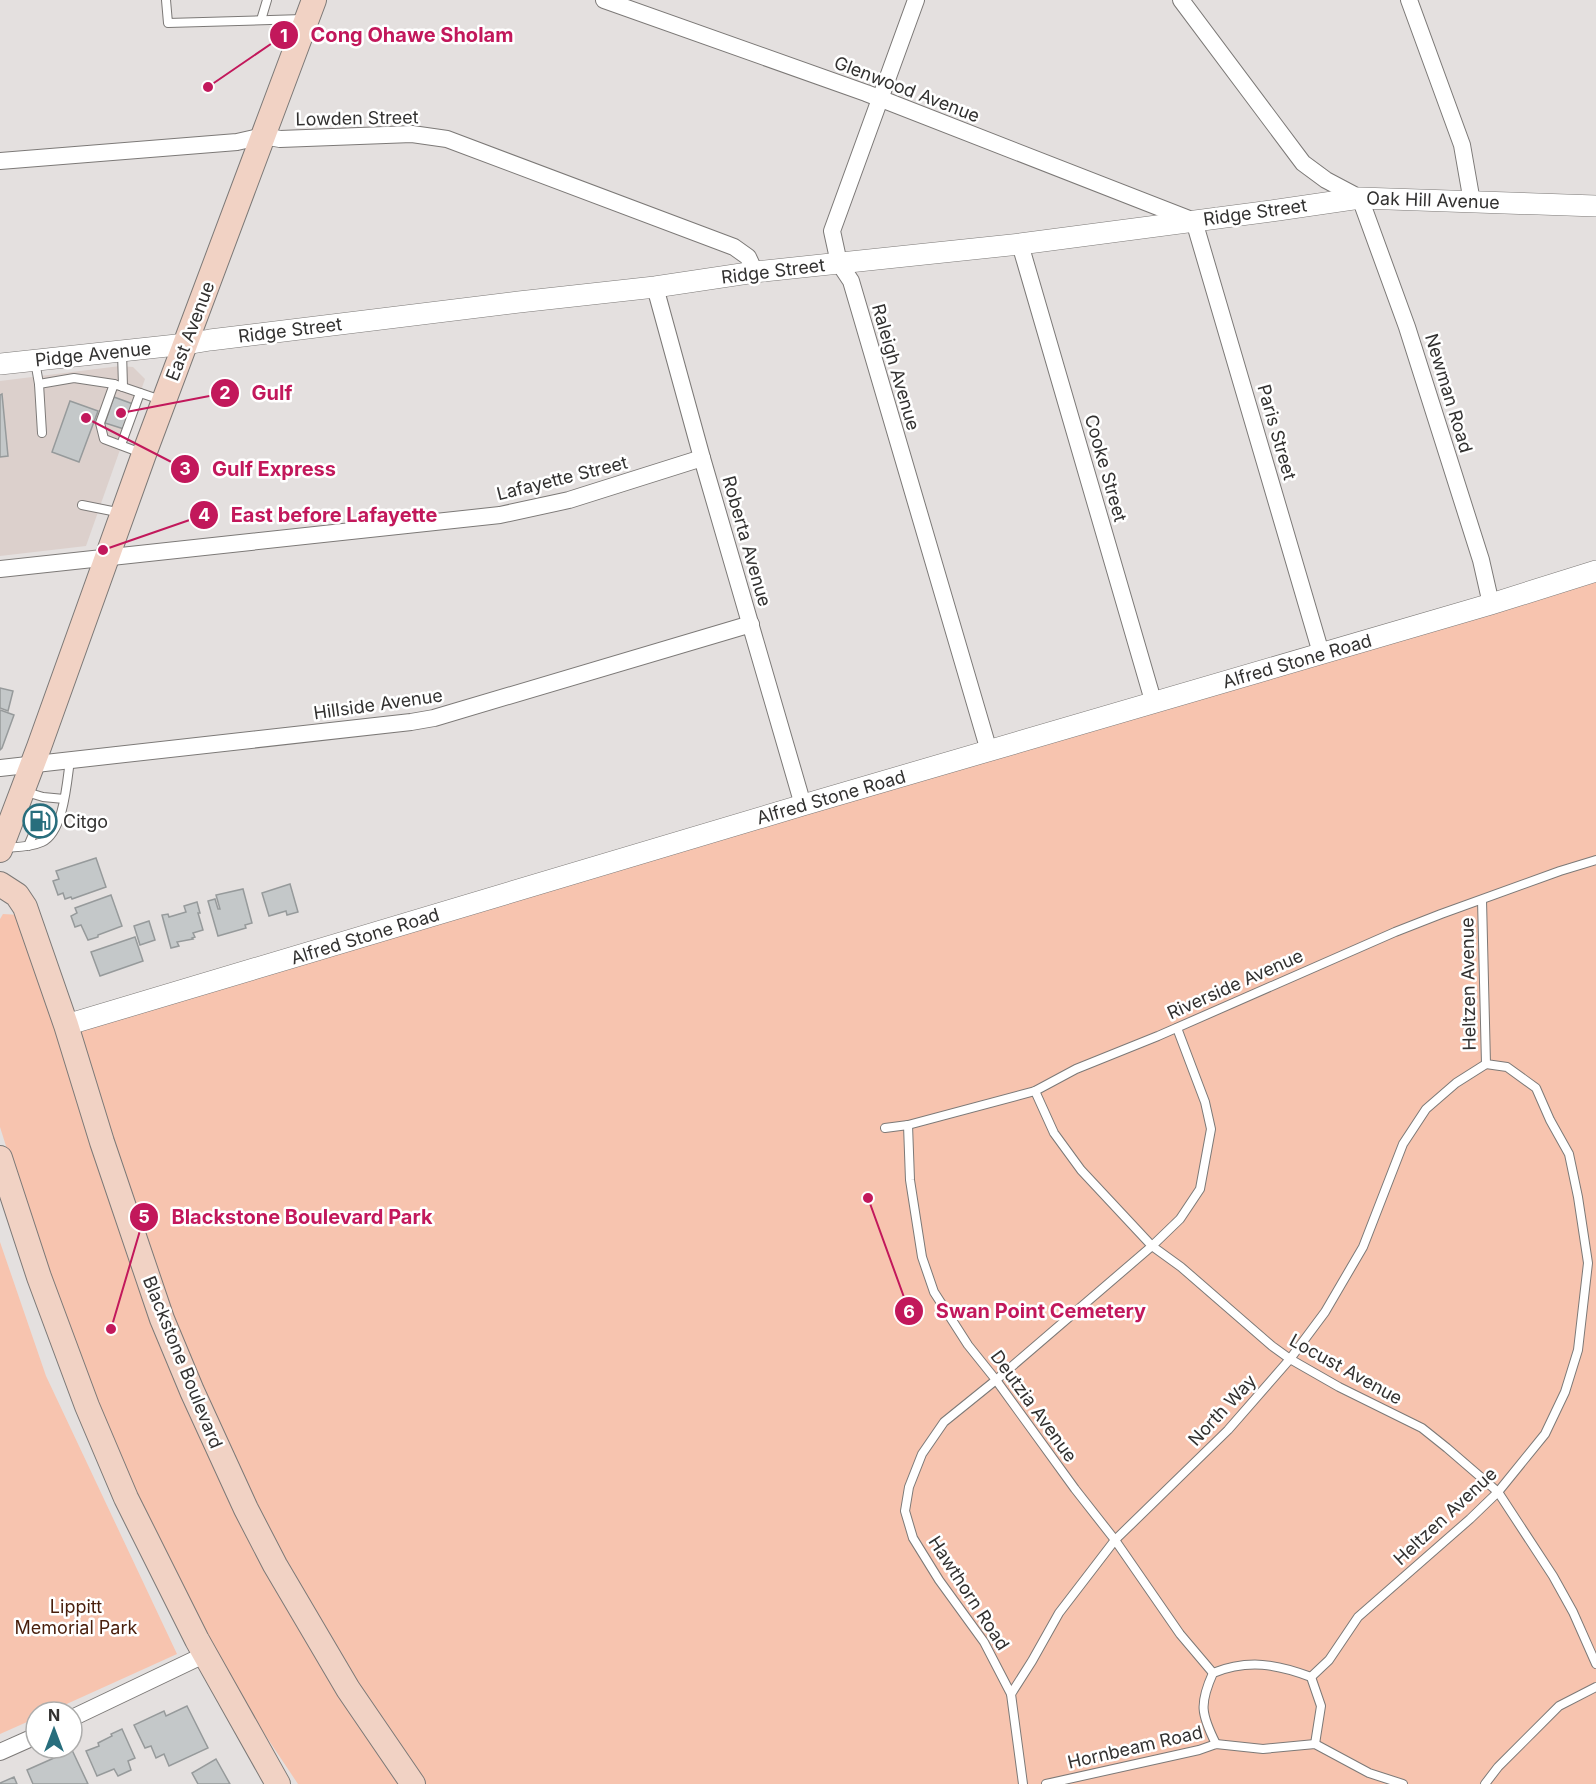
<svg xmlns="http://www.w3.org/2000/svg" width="1596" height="1784" viewBox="0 0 1596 1784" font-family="Inter,sans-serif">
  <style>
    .built { fill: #dcd0cc }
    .green { fill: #f7c4af }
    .building { fill: #c4c8c9; stroke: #969a9b; stroke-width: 1.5 }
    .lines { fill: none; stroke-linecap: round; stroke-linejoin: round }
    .service-casing { stroke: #7c7977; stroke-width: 10 }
    .minor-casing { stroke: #7c7977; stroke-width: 18 }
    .tertiary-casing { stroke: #7c7977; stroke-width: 22 }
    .secondary-casing { stroke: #7c7977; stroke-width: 26 }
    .service { stroke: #fff; stroke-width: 8 }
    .minor { stroke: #fff; stroke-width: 16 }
    .tertiary { stroke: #fff; stroke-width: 21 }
    .secondary { stroke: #f1d2c4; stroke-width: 24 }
    .labels { text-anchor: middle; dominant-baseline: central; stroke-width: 5; stroke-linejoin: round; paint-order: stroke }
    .street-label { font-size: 18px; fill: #323130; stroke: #fff }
    .poi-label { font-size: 18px; fill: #323130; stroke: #fff; text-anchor: start }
    .park-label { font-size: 18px; fill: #491f0c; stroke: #fff }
    .leader { fill: none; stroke: #c2185b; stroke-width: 2 }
    .callout-dot { fill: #c2185b; stroke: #fff; stroke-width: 2 }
    .mark-label { font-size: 18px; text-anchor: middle; font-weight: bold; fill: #fff }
    .callout-label { font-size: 20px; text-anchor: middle; font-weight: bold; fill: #c2185b; stroke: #fff; stroke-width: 5; stroke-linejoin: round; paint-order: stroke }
  </style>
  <rect width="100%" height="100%" fill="#e4e0df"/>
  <polygon class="built" points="120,366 133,367 145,379 86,546 0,556 0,381"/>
  <g class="green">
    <polygon points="1596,573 1596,1784 410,1784 396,1767 188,1382 68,1031"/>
    <polygon points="3,914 20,915 127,1255 171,1372 217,1467 404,1784 298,1784 233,1687 133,1487 50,1286 0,1127 0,919"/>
    <polygon points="0,1242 46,1376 177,1654 49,1712 36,1712 36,1718 0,1734"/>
  </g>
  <g class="building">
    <polygon points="2,394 8,456 0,457 0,395"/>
    <polygon points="114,397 133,404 124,429 105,423"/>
    <polygon points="70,401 98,411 79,462 52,452"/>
    <polygon points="0,688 13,691 8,711 0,708"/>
    <polygon points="0,710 14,715 2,748 0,750"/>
    <polygon points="96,858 106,887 72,899 71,897 65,899 63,893 58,895 53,881 59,879 56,871"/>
    <polygon points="290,884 298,912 287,915 286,911 269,916 262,893"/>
    <polygon points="243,889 252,923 245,925 246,928 218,936 208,901 215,899 218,909 220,909 216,895"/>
    <polygon points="111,895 122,926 98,935 98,937 88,940 81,925 75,927 71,916 77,913 75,908"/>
    <polygon points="197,902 200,913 198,913 203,930 193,933 195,937 192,938 193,939 177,942 179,946 171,948 162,915 168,914 169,917 186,912 184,906"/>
    <polygon points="149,921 155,940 140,945 134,926"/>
    <polygon points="135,937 143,961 100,976 91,952"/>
    <polygon points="187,1706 208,1748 169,1766 164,1754 156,1758 151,1746 145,1748 134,1725 164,1711 166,1716"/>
    <polygon points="122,1729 135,1758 128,1761 131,1770 118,1776 114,1769 97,1776 86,1751 99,1746 98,1743 112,1736 111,1734"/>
    <polygon points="72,1750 88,1784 33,1784 27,1770"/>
    <polygon points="216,1759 230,1784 198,1784 192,1773"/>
    <polygon points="14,1777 17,1784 0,1784 0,1783"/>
  </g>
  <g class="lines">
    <defs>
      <g id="service">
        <polyline points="166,0 168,23 303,19"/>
        <polyline points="261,20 267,0"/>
        <polyline points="122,352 123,387"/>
        <polyline points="35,361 39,384 42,433"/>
        <polyline points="39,384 74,378 114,384"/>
        <polyline points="121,445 140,393"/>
        <polyline points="144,454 104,439 100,423 114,384 161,400"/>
        <polyline points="82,505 122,513"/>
        <polyline points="23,791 43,797 64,799"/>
        <polyline points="28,846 34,832"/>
        <path d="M5 848C17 847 31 847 42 842 64 832 67 781 70 760"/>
        <polyline points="1035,1091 1054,1133 1081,1170 1152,1246 1181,1267 1272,1346 1290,1359 1339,1387 1422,1428 1447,1448 1498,1492 1553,1576 1573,1612 1596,1664"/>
        <polyline points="908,1125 910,1180 922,1257 934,1292 968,1345 996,1380 1075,1489 1115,1540 1180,1634 1213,1673"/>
        <polyline points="885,1128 908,1125 1035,1091 1076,1069 1158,1036 1395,932 1441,914 1560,871 1596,860"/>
        <polyline points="1311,1677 1329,1660 1358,1617 1470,1519 1498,1492 1545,1434 1565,1392 1578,1350 1588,1263 1578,1197 1569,1154 1550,1120 1536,1088 1507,1067 1486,1064 1482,900"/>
        <polyline points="1011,1694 984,1642 939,1580 913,1538 905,1511 909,1487 922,1454 944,1422 996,1380 1152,1246 1180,1219 1200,1189 1211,1129 1205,1102 1177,1028"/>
        <path d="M1216 1744C1201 1714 1199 1704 1213 1673 1248 1659 1277 1664 1311 1677L1321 1706 1315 1744"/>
        <polyline points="1023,1784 1011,1694 1032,1661 1059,1613 1115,1540 1228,1430 1290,1359 1325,1312 1363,1247 1403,1144 1426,1109 1456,1083 1486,1064"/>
        <polyline points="1046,1784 1199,1750 1216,1744 1263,1749 1315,1744 1369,1773 1403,1784"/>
        <polyline points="1485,1784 1498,1767 1559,1706 1596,1687"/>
      </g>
      <g id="minor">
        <polyline points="604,0 866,93 1194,221 1321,653"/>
        <polyline points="916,0 832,231 839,263 851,281 989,751"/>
        <polyline points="1181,0 1303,163 1326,180 1360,198 1407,327 1481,560 1491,604"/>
        <polyline points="1409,0 1462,145 1472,202"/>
        <polyline points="0,161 237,142 263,136 280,139 412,134 447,139 734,247 748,257 755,272"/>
        <polyline points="1020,244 1154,704"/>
        <polyline points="655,287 702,458 803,805"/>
        <polyline points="0,569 500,515 569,500 702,458"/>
        <polyline points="0,768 411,722 434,718 751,624"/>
        <polyline points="72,1718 206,1654"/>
        <polyline points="0,1752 36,1736"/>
      </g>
      <g id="tertiary">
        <polyline points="0,364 186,344 210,340 519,302 655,287 755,272 1020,244 1278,210 1360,198 1596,206"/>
        <polyline points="66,1025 803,805 1491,604 1596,571"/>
      </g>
      <g id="secondary">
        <polyline points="0,850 39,747 144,454 314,0"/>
        <polyline points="0,884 17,895 25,907 66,1025 102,1142 162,1319 192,1391 246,1509 275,1565 348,1689 413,1784"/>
        <polyline points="0,1158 39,1277 87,1406 126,1498 197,1640 278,1784"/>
      </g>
    </defs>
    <use href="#service" class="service-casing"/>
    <use href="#minor" class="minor-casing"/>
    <use href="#tertiary" class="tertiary-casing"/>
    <use href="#secondary" class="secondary-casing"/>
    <use href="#service" class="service"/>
    <use href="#minor" class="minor"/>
    <use href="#tertiary" class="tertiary"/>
    <use href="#secondary" class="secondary"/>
  </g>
  <defs>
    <symbol id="fuel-ring" viewBox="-11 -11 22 22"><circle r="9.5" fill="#fff" stroke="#286e7d" stroke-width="1.5"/><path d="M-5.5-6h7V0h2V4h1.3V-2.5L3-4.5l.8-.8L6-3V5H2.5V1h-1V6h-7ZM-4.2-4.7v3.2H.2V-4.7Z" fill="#286e7d"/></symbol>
  </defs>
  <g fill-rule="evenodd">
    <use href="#fuel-ring" x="21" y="802" width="38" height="38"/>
  </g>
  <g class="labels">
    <g class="street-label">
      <text transform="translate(907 89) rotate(21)">Glenwood Avenue</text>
      <text transform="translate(357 118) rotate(-1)">Lowden Street</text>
      <text transform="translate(1433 200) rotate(2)">Oak Hill Avenue</text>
      <text transform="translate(1255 212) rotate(-8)">Ridge Street</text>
      <text transform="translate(773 271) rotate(-7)">Ridge Street</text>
      <text transform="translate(290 330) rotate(-7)">Ridge Street</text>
      <text transform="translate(190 331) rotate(-69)">East Avenue</text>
      <text transform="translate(93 354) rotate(-6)">Pidge Avenue</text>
      <text transform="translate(896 367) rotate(74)">Raleigh Avenue</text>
      <text transform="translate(1449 393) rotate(73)">Newman Road</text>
      <text transform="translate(1277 432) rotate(74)">Paris Street</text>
      <text transform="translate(1106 468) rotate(74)">Cooke Street</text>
      <text transform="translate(562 478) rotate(-14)">Lafayette Street</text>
      <text transform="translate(747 541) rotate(74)">Roberta Avenue</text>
      <text transform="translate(1297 661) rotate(-16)">Alfred Stone Road</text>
      <text transform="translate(378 704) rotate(-8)">Hillside Avenue</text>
      <text transform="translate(831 797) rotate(-16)">Alfred Stone Road</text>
      <text transform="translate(365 936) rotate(-17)">Alfred Stone Road</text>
      <text transform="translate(1235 984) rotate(-24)">Riverside Avenue</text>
      <text transform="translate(1468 984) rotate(-91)">Heltzen Avenue</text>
      <text transform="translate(183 1362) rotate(68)">Blackstone Boulevard</text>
      <text transform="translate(1346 1369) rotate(29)">Locust Avenue</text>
      <text transform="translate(1034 1406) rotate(54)">Deutzia Avenue</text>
      <text transform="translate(1222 1410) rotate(-47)">North Way</text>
      <text transform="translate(1445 1516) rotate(-43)">Heltzen Avenue</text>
      <text transform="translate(969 1593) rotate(57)">Hawthorn Road</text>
      <text transform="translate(1135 1747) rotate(-13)">Hornbeam Road</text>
    </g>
    <g class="poi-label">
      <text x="63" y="821">Citgo</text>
    </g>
    <g class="park-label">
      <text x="76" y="1606">Lippitt<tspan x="76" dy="21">Memorial Park</tspan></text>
    </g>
  </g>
  <path class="leader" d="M208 87L284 35M121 413L225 393M86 418L185 469M103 550L204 515M111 1329L144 1217M868 1198L909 1311"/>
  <g class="callout-dot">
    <circle cx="208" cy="87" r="6"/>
    <circle cx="121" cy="413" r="6"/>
    <circle cx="86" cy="418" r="6"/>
    <circle cx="103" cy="550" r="6"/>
    <circle cx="111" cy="1329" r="6"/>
    <circle cx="868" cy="1198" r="6"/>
    <circle cx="284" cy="35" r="15"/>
    <circle cx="225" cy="393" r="15"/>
    <circle cx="185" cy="469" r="15"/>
    <circle cx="204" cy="515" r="15"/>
    <circle cx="144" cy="1217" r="15"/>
    <circle cx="909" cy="1311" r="15"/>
  </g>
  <g class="mark-label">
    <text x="284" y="42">1</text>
    <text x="225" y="399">2</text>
    <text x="185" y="475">3</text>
    <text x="204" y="521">4</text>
    <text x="144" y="1223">5</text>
    <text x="909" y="1318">6</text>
  </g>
  <g class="callout-label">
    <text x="412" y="42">Cong Ohawe Sholam</text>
    <text x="272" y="400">Gulf</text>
    <text x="274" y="476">Gulf Express</text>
    <text x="334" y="522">East before Lafayette</text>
    <text x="302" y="1224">Blackstone Boulevard Park</text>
    <text x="1041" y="1318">Swan Point Cemetery</text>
  </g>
  <g transform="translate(54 1730)"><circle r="28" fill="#ffffff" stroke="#adadac" stroke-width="1.5"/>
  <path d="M0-4.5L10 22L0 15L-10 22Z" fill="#286e7d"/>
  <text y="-9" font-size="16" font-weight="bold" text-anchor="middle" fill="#323130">N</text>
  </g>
</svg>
